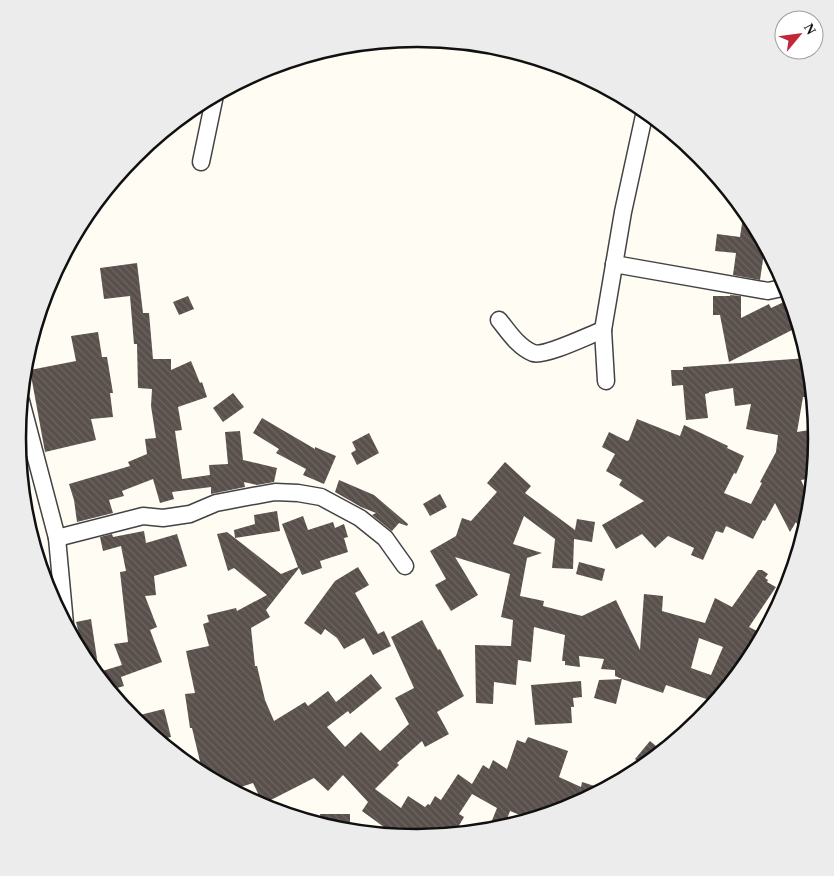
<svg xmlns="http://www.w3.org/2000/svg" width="834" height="876" viewBox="0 0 834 876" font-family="'Times New Roman',serif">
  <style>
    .building { fill: url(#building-back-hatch); fill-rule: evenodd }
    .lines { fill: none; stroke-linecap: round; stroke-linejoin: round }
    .minor-casing { stroke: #434343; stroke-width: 19 }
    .minor { stroke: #fff; stroke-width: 16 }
    .rim { fill: none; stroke: #101010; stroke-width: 2.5 }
  </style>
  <defs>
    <pattern id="building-back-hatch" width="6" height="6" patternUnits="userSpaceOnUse" patternTransform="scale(1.25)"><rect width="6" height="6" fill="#59504c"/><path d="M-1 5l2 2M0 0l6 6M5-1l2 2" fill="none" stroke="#6c6561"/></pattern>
  </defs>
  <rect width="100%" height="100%" fill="#fffcf3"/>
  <g class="building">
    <polygon points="744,210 749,216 765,246 760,280 733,275 736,253 715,251 717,234 740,237"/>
    <polygon points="137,263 143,313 149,313 153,359 171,359 171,370 191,361 200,383 202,382 207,397 178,407 182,430 175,431 182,479 210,475 209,465 228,464 225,432 240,431 243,460 277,468 274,482 257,485 244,482 245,487 211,494 211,487 172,492 174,499 160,503 153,479 122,491 124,496 109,500 113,513 77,522 74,500 69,484 130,466 128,462 147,454 145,439 156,438 151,406 152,389 138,388 137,344 134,344 130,296 104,299 100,268"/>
    <polygon points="730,295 741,296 741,318 769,304 771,308 786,301 798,327 729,362 720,315 713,315 713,296 730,296"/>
    <polygon points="188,296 194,309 179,315 173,302"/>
    <polygon points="98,332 102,357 107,357 113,393 110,393 113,417 91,419 96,440 45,452 30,370 76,361 71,336"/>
    <polygon points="808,358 813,398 803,397 797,432 816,429 816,438 813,478 801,480 810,501 809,516 803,535 796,522 790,532 775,503 765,521 763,520 753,539 726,526 723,533 716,531 703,560 691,555 694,548 668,536 655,548 642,534 616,549 602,525 644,501 619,485 622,480 606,471 615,454 602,447 609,432 627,441 629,440 637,419 680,436 684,425 728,446 727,448 744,456 736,474 734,473 724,493 751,504 762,483 760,482 776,452 778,435 746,429 751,404 735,406 733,388 709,392 709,393 705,394 708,418 686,420 683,385 672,386 671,370 683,370 683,367"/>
    <polygon points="233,393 244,407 223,422 213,408"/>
    <polygon points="262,418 315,449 315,447 336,456 324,484 303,475 306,469 276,453 279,449 253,433"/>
    <polygon points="369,433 379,453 357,465 351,453 356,450 352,442"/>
    <path d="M505 462 531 486 525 493 575 530 577 519 595 522 592 542 574 539 573 569 552 568 555 539 524 516 513 544 542 553 527 558 520 596 544 601 543 606 582 616 616 600 640 650 644 594 663 596 662 611 705 623 715 598 732 607 758 570H762L768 574 765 578 768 580 767 582 776 587 749 627 757 631 737 675 715 702 666 685 663 693 622 679 616 704 594 698 599 680 622 679 615 676V670L601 669 604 659 579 656 580 667 565 665V661H562L565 635 534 627 531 662 518 660 516 685 494 682 493 704 476 703 475 645 511 646 513 620 501 617 510 574 455 557 478 595 451 611 435 585 446 579 430 551 456 536 462 518 471 521 497 492 487 483ZM699 638 723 647 711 675 691 668Z"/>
    <polygon points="339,480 374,495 408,524 407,526 399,523 392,531 372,515 376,513 361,507 335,492"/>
    <polygon points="440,494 447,507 430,516 423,504"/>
    <polygon points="277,511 280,531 235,538 234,530 255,524 254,515"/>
    <polygon points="303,516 308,530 333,522 335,528 344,524 348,537 344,538 348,552 320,561 322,568 302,575 299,568 266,610 270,617 251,628 255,666 257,666 265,700 274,721 305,702 308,706 328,691 336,702 371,674 382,688 350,714 348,711 327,727 345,747 361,732 380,751 409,724 395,698 414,688 391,637 422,620 438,650 440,649 464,696 437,712 449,734 425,747 422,741 397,763 399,765 375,789 401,808 408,796 425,807 428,804 430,805 435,796 441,800 458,774 472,784 483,765 489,769 493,760 507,769 517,740 525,743 528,737 568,751 559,777 581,787 582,782 604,789 576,804 576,801 573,800 572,803 568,802 564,809 530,819 510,811 504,827 502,828 491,823 497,808 472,794 459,814 464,817 454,834 417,838 385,834 388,830 362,811 368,802 343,775 328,791 314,778 263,804 253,783 232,790 203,774 192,728 190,728 185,694 195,693 186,651 209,646 203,624 209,622 207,615 236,608 237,611 267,595 234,568 228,571 217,534 227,532 281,574 298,567 282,524"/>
    <polygon points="144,531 146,543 177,534 187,566 154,576 156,595 145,596 157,627 150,630 162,662 121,677 124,686 110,690 86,662 76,622 91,619 99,672 122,665 114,644 128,642 120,572 126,571 121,546 103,551 100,537 112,534 113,537"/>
    <polygon points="579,562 605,569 602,581 576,574"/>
    <polygon points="358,567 369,585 355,593 378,634 384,631 391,646 373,655 364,638 344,649 337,638 325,629 321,635 304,623 335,581"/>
    <polygon points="581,681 582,697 573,698 574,707 571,707 572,723 535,725 531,685"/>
    <polygon points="164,709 171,737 158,740 132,717"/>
    <polygon points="650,741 662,751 644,766 635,759"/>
    <polygon points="320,814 350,814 350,831 339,830 321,824"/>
  </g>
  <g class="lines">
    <defs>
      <g id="minor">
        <polyline points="201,162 215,95"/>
        <polyline points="614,264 768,291 787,287"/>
        <path d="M499 320C508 331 518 347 533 353 545 357 589 335 603 330"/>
        <polyline points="606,381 603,330 623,212 645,111"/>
        <polyline points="21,401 57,538 65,624"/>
        <polyline points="57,538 143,516 163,518 190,514 216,503 242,498 275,492 298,493 321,497 360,518 385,538 405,566"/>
      </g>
    </defs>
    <use href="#minor" class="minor-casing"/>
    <use href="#minor" class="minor"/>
  </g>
  <path d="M0 0H834V876H0ZM26 438a391 391 0 1 1 782 0a391 391 0 1 1-782 0Z" fill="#ececec" fill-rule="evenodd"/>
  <path class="rim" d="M26 438a391 391 0 1 1 782 0a391 391 0 1 1-782 0Z"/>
  <g transform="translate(799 35) rotate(61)"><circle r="24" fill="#ffffff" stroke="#9f9f9f"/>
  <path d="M0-4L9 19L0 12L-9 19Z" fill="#c22637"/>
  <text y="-8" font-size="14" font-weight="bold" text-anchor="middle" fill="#101010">N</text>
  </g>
</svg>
